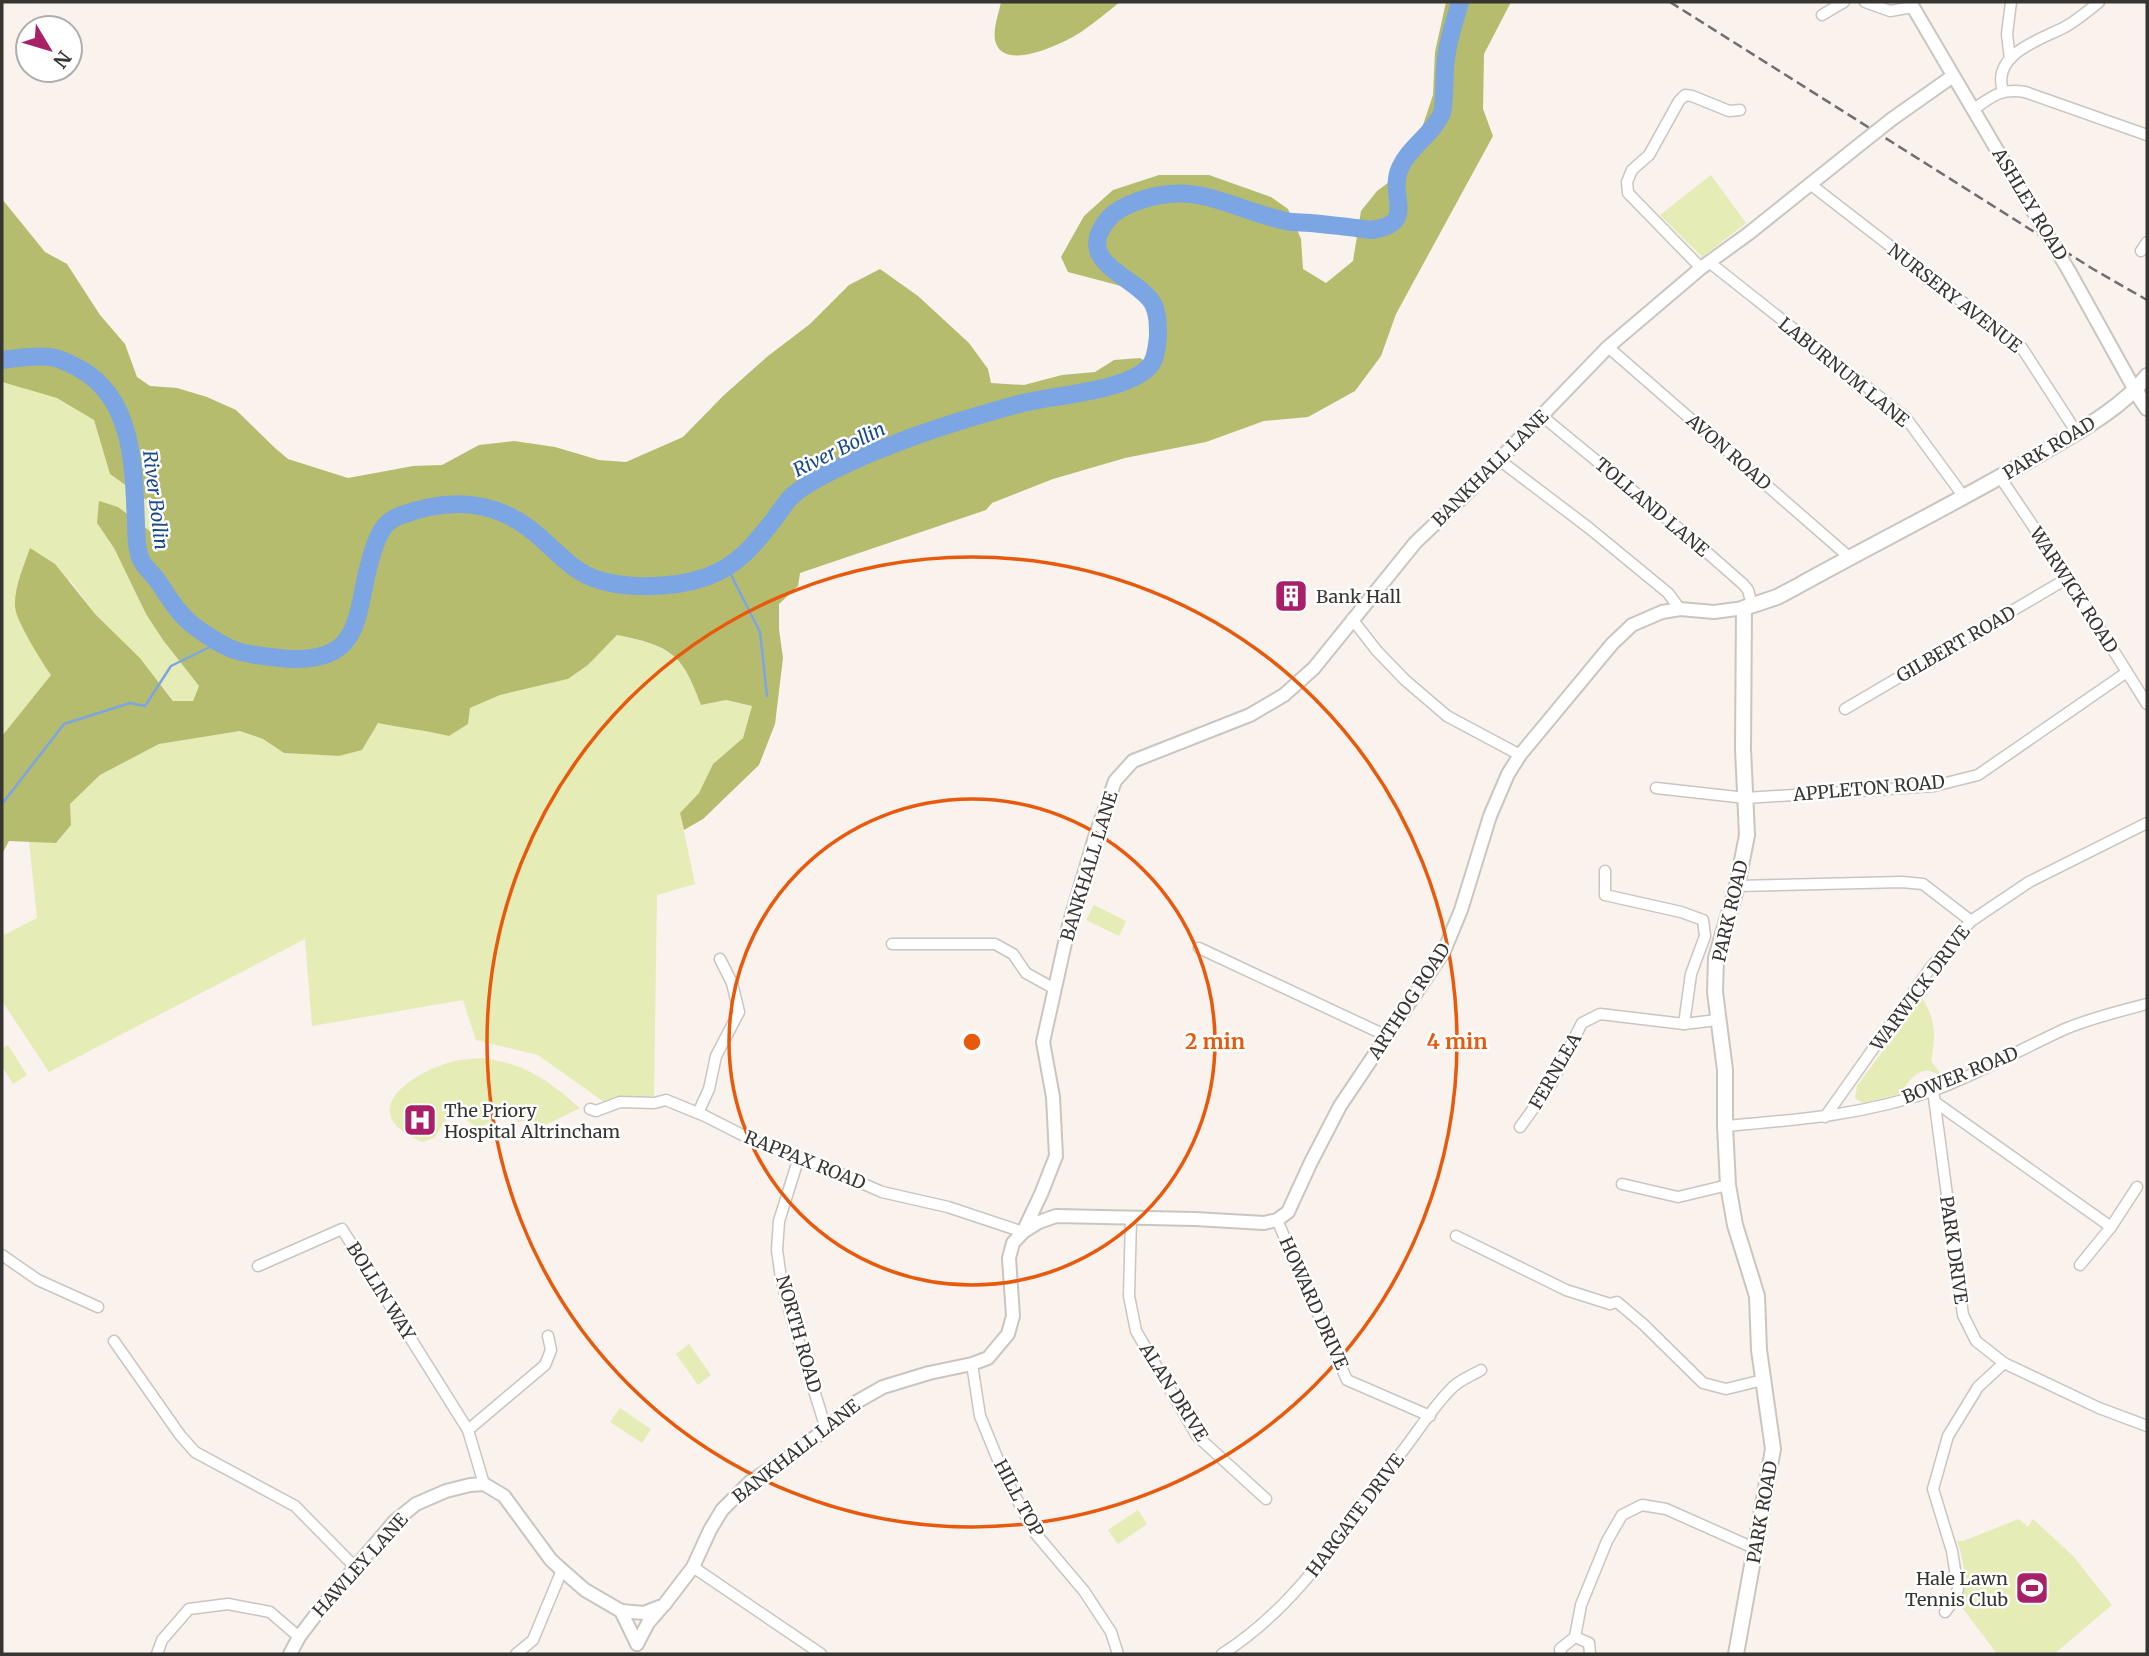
<svg xmlns="http://www.w3.org/2000/svg" width="2149" height="1656" viewBox="0 0 2149 1656" font-family="Merriweather,serif">
  <style>
    .green { fill: #e6ecb5 }
    .forest { fill: #b6bc6e }
    .lines { fill: none; stroke-linecap: round; stroke-linejoin: round }
    .stream { stroke: #7ca5e3; stroke-width: 2.5 }
    .river { stroke: #7ca5e3; stroke-width: 18 }
    .minor-casing { stroke: #cbc5bf; stroke-width: 13 }
    .tertiary-casing { stroke: #cbc5bf; stroke-width: 16 }
    .secondary-casing { stroke: #cbc5bf; stroke-width: 18 }
    .minor { stroke: #fff; stroke-width: 10 }
    .tertiary { stroke: #fff; stroke-width: 12 }
    .secondary { stroke: #fff; stroke-width: 14 }
    .rail { stroke: #726e6b; stroke-width: 2.5; stroke-dasharray: 10 5; stroke-linecap: butt }
    .tertiary-bridge-casing { stroke: #cbc5bf; stroke-width: 16; stroke-linecap: butt }
    .tertiary-bridge { stroke: #fff; stroke-width: 12 }
    .ring { fill: none; stroke: #e8590c; stroke-width: 3.5 }
    .labels { text-anchor: middle; dominant-baseline: central; stroke-width: 5; stroke-linejoin: round; paint-order: stroke }
    .street-label { font-size: 18px; fill: #373532; stroke: #fff }
    .poi-label { font-size: 18px; fill: #373532; stroke: #fff; text-anchor: start }
    .water-label { font-size: 19px; font-style: italic; fill: #164791; stroke: #fff }
    .centre { fill: #e8590c; stroke: #fff; stroke-width: 3.5 }
    .ring-label { font-size: 21px; text-anchor: middle; font-weight: bold; fill: #e8590c; stroke: #fff; stroke-width: 5; stroke-linejoin: round; paint-order: stroke }
  </style>
  <rect width="100%" height="100%" fill="#f9f2ed"/>
  <g class="green">
    <polygon points="1711,175 1746,223 1702,257 1660,215"/>
    <polygon points="2,382 64,399 94,420 110,474 156,507 156,536 118,507 97,523 114,548 146,614 163,640 199,686 193,701 174,701 140,658 96,615 70,580 14,609 44,665 51,675 2,736"/>
    <path d="M617 635C671 647 682 653 701 705L726 700 752 706 743 738 713 764 699 793 680 813 695 884 657 895 654 1096 614 1097 604 1102 538 1055 476 1040 463 1000 312 1026 305 939 49 1072 2 1001V936L37 918 29 841 56 843 71 825 69 805 100 775 159 744 240 731 263 739 284 753 339 756 362 749 378 723C401 728 425 730 449 736L468 724 470 708 500 695 568 679 588 665Z"/>
    <polygon points="1094,905 1126,921 1119,936 1086,920"/>
    <path d="M1922 998C1936 1021 1936 1035 1931 1061L1942 1076C1938 1074 1934 1072 1930 1071 1918 1069 1905 1082 1904 1093L1863 1103 1855 1098 1857 1086Z"/>
    <polygon points="8,1045 27,1075 13,1084 2,1066 2,1049"/>
    <path d="M481 1058C524 1063 548 1080 580 1108L533 1131 526 1120 518 1122 510 1113 496 1118 479 1129C467 1121 463 1114 448 1118L434 1138 423 1142C352 1113 410 1073 454 1061 463 1059 472 1059 481 1058Z"/>
    <polygon points="689,1344 711,1375 698,1385 676,1354"/>
    <polygon points="620,1408 651,1429 642,1443 610,1422"/>
    <polygon points="1138,1510 1147,1524 1118,1544 1108,1530"/>
    <path d="M2019 1519 2028 1527 2033 1519 2073 1556 2112 1605 2054 1654H1997L1961 1606C1967 1584 1965 1562 1957 1541H1963Z"/>
  </g>
  <g class="forest">
    <path d="M1001 2H1120C1107 12 1094 23 1081 32 1064 43 1002 74 995 40 993 28 999 13 1001 2Z"/>
    <path d="M1446 2H1511L1484 54 1483 109 1493 136 1396 314 1381 356 1355 391 1308 417 1264 421 1206 442 1125 458 1053 479 992 503 986 510 800 573 798 586 779 604V629L783 658 775 724 759 765 703 819 684 830 680 813 699 793 713 764 743 738 752 706 726 700 701 705C682 653 671 646 617 635L588 665 568 679 500 695 470 708 468 724 449 736C425 730 401 728 378 723L362 750 339 756 284 753 263 739 240 731 159 744 100 775 70 804 71 825 56 843 9 841 2 854V736L51 675C43 664 15 619 15 607 14 587 24 566 30 548L55 564 96 615 140 658 173 701H193L199 686 163 640 146 614 114 548 97 523 99 501 118 507 155 535 156 507 110 474 94 420 57 398 2 382V199L45 252 67 264 100 315 125 344 137 377 150 386 177 388 207 397 236 410 275 448 288 459 348 478 413 466 442 465 479 445 514 441 555 447 599 460 626 462 683 437 723 396 768 356 810 324 849 285 880 269 918 296 969 343 988 369 991 383 1024 385 1062 375 1095 372 1114 360 1140 358 1151 365 1157 350 1156 312 1140 291 1068 272 1061 257 1084 216 1113 190 1159 175H1209L1271 197 1288 209 1301 239 1303 269 1326 283 1353 261 1361 211 1377 191 1409 167 1433 95 1435 52Z"/>
  </g>
  <g class="lines">
    <g class="stream">
      <polyline points="727,567 760,632 767,696"/>
      <polyline points="2,804 64,724 130,703 145,706 171,666 218,643"/>
    </g>
    <path class="river" d="M2 360C17 358 35 355 50 357 61 358 70 364 80 369 140 402 133 485 137 544 138 550 139 555 141 560 145 568 152 573 157 580 169 597 178 614 194 626 228 651 238 654 280 658 375 668 351 601 377 540 382 528 387 521 399 516 449 497 494 499 535 533 551 546 564 562 581 572 612 591 672 589 706 577 738 566 755 544 775 518 780 511 785 503 791 497 808 480 864 455 889 446 931 429 975 416 1019 404 1052 395 1125 392 1149 367 1156 360 1157 346 1158 336 1158 325 1158 312 1152 302 1134 275 1071 262 1109 218 1116 210 1127 205 1138 201 1199 180 1229 209 1286 221 1294 223 1303 222 1311 223 1331 225 1351 227 1371 230 1419 223 1387 197 1400 168 1409 147 1433 134 1442 113 1445 104 1444 71 1446 59 1448 39 1455 21 1460 2"/>
    <defs>
      <g id="minor">
        <polyline points="1865,2 1890,11 1913,7"/>
        <polyline points="1822,15 1844,2"/>
        <polyline points="2010,59 2007,34 2011,2"/>
        <path d="M2003 91C1991 55 2039 40 2063 28 2075 22 2088 11 2099 2"/>
        <path d="M1974 109C1992 96 2002 88 2025 92L2147 135"/>
        <polyline points="1810,184 2022,348 2077,433"/>
        <polyline points="2141,251 2147,242"/>
        <polyline points="1709,262 1906,418 1964,497"/>
        <polyline points="1701,268 1628,193 1627,182 1632,170 1649,155 1679,101 1685,95 1692,96 1729,111 1740,110"/>
        <polyline points="1608,347 1849,557"/>
        <polyline points="1542,416 1694,541 1743,584 1748,590 1752,605"/>
        <polyline points="1498,459 1589,528 1668,593 1680,609"/>
        <polyline points="2000,477 2068,578 2147,704"/>
        <polyline points="1352,619 1377,651 1405,680 1447,716 1520,755"/>
        <polyline points="1845,709 2068,578"/>
        <polyline points="1656,788 1746,798 1934,786 1978,775 2127,672"/>
        <polyline points="1605,871 1605,895 1681,912 1703,920 1705,936 1691,974 1684,1024"/>
        <polyline points="1737,886 1902,882 1923,884 1971,921"/>
        <polyline points="892,944 995,944 1013,954 1026,973 1053,988"/>
        <polyline points="1199,948 1387,1036"/>
        <polyline points="1933,1090 1963,1315 1976,1341 2004,1363 2099,1408 2147,1426"/>
        <polyline points="1935,1102 2111,1227"/>
        <polyline points="590,1109 596,1111 620,1102 654,1103 666,1100 705,1116 760,1144 818,1164 882,1192 948,1207 1023,1232"/>
        <polyline points="698,1113 709,1089 716,1056 739,1012 732,983 720,959"/>
        <polyline points="1825,1117 1931,967 1971,921 2029,882 2147,823"/>
        <path d="M1725 1126C1797 1120 1865 1115 1935 1090 1980 1073 2021 1049 2065 1029 2091 1018 2120 1011 2147 1004"/>
        <polyline points="1520,1127 1551,1084 1582,1023 1600,1014 1684,1024 1717,1020"/>
        <polyline points="799,1157 779,1221 777,1250 781,1278 790,1313 826,1429"/>
        <polyline points="1622,1184 1678,1197 1728,1185"/>
        <polyline points="1131,1218 1129,1296 1136,1331 1197,1436 1266,1499"/>
        <polyline points="1277,1220 1347,1380 1430,1416"/>
        <polyline points="1456,1236 1566,1290 1610,1304 1617,1302 1643,1324 1703,1383 1726,1389 1763,1380"/>
        <polyline points="2,1255 38,1280 98,1307"/>
        <polyline points="2080,1265 2111,1227 2137,1187"/>
        <polyline points="258,1266 342,1229 468,1430 484,1484"/>
        <polyline points="114,1341 180,1435 195,1452 295,1506 356,1568"/>
        <polyline points="972,1364 980,1416 1005,1477 1035,1533 1084,1591 1111,1632 1118,1654"/>
        <polyline points="468,1430 545,1365 551,1350 548,1336"/>
        <polyline points="693,1567 821,1654"/>
        <polyline points="1945,1612 1954,1600 1958,1589 1952,1551 1933,1489 1948,1436 1978,1387 2004,1363"/>
        <polyline points="1575,1637 1589,1643 1590,1654"/>
        <polyline points="157,1654 162,1640 189,1609 228,1604 270,1612 299,1637"/>
        <polyline points="516,1654 533,1640 562,1570"/>
        <path d="M1222 1654C1300 1605 1346 1525 1401 1453 1416 1434 1433 1407 1450 1390 1457 1381 1471 1376 1481 1370"/>
        <polyline points="1561,1654 1560,1649 1575,1637 1581,1605 1607,1541 1622,1515 1642,1505 1666,1509 1756,1549"/>
      </g>
      <g id="tertiary">
        <polyline points="1910,2 2024,196"/>
        <polyline points="1892,119 1953,76"/>
        <polyline points="2069,271 2135,390"/>
        <polyline points="1023,1232 1039,1222 1056,1216 1195,1219 1264,1223 1277,1220 1288,1212 1311,1162 1340,1106 1444,951 1461,910 1490,816 1508,774 1520,755 1612,644 1632,625 1662,612 1680,609 1714,612 1744,608"/>
        <polyline points="621,1611 644,1613 664,1605 693,1567 710,1530 722,1510 750,1482 790,1456 826,1429 853,1404 883,1387 929,1373 972,1364 988,1358 1008,1334 1013,1316 1009,1258 1013,1243 1023,1232 1041,1194 1056,1156 1053,1097 1043,1042 1069,925 1096,834 1115,781 1133,761 1250,715 1284,695 1314,668 1415,543 1465,495 1608,347 1701,268 1748,234 1863,142"/>
        <polyline points="637,1644 648,1623 661,1608"/>
        <polyline points="290,1654 299,1637 324,1604 395,1521 416,1504 446,1491 470,1485 484,1484 504,1496 551,1560 562,1570 585,1590 621,1611 637,1644"/>
      </g>
      <g id="secondary">
        <polyline points="2135,390 2147,408"/>
        <path d="M1736 1654 1773 1449 1759 1350 1757 1296 1735 1225 1728 1185 1725 1126V1070L1715 992 1716 958 1737 886 1747 835 1743 749 1744 608 1777 597 1796 587C1877 542 1960 501 2040 454 2077 432 2120 410 2147 376"/>
      </g>
    </defs>
    <use href="#minor" class="minor-casing"/>
    <use href="#tertiary" class="tertiary-casing"/>
    <use href="#secondary" class="secondary-casing"/>
    <use href="#minor" class="minor"/>
    <use href="#tertiary" class="tertiary"/>
    <use href="#secondary" class="secondary"/>
    <polyline class="rail" points="1670,2 2093,269 2147,300"/>
    <defs>
      <g id="tertiary-bridge">
        <polyline points="1863,142 1892,119"/>
        <polyline points="2024,196 2069,271"/>
      </g>
    </defs>
    <use href="#tertiary-bridge" class="tertiary-bridge-casing"/>
    <use href="#tertiary-bridge" class="tertiary-bridge"/>
  </g>
  <g class="ring">
    <circle cx="972" cy="1042" r="243"/>
    <circle cx="972" cy="1042" r="485"/>
  </g>
  <defs>
    <symbol id="building-square" viewBox="-11 -11 22 22"><rect x="-9" y="-9" width="18" height="18" rx="4" fill="#a72068" stroke="#fff"/><path d="M-4-6H4V6H1V3H-1V6H-4ZM-2.5-4.3h1.7v1.8h-1.7ZM.8-4.3h1.7v1.8H.8ZM-2.5-1h1.7V.8h-1.7ZM.8-1h1.7V.8H.8Z" fill="#fff"/></symbol>
    <symbol id="hospital-square" viewBox="-11 -11 22 22"><rect x="-9" y="-9" width="18" height="18" rx="4" fill="#a72068" stroke="#fff"/><path d="M-5-5h3v3.5h4V-5h3V5h-3V1.5h-4V5h-3Z" fill="#fff"/></symbol>
    <symbol id="stadium-square" viewBox="-11 -11 22 22"><rect x="-9" y="-9" width="18" height="18" rx="4" fill="#a72068" stroke="#fff"/><path d="M0-5a6.5 5 0 1 0 0 10a6.5 5 0 1 0 0-10ZM-3.5-1.8h7v3.6h-7Z" fill="#fff"/></symbol>
  </defs>
  <g fill-rule="evenodd">
    <use href="#building-square" x="1272" y="577" width="38" height="38"/>
    <use href="#hospital-square" x="401" y="1101" width="38" height="38"/>
    <use href="#stadium-square" x="2013" y="1569" width="38" height="38"/>
  </g>
  <g class="labels">
    <g class="street-label">
      <text transform="translate(2030 204) rotate(59)">ASHLEY ROAD</text>
      <text transform="translate(1955 298) rotate(38)">NURSERY AVENUE</text>
      <text transform="translate(1844 372) rotate(39)">LABURNUM LANE</text>
      <text transform="translate(2049 448) rotate(-31)">PARK ROAD</text>
      <text transform="translate(1729 452) rotate(41)">AVON ROAD</text>
      <text transform="translate(1490 468) rotate(-45)">BANKHALL LANE</text>
      <text transform="translate(1652 507) rotate(40)">TOLLAND LANE</text>
      <text transform="translate(2074 590) rotate(57)">WARWICK ROAD</text>
      <text transform="translate(1956 644) rotate(-30)">GILBERT ROAD</text>
      <text transform="translate(1869 788) rotate(-5)">APPLETON ROAD</text>
      <text transform="translate(1089 866) rotate(-73)">BANKHALL LANE</text>
      <text transform="translate(1730 911) rotate(-77)">PARK ROAD</text>
      <text transform="translate(1920 988) rotate(-53)">WARWICK DRIVE</text>
      <text transform="translate(1409 1001) rotate(-57)">ARTHOG ROAD</text>
      <text transform="translate(1555 1071) rotate(-60)">FERNLEA</text>
      <text transform="translate(1960 1075) rotate(-22)">BOWER ROAD</text>
      <text transform="translate(805 1160) rotate(22)">RAPPAX ROAD</text>
      <text transform="translate(1954 1250) rotate(82)">PARK DRIVE</text>
      <text transform="translate(381 1291) rotate(58)">BOLLIN WAY</text>
      <text transform="translate(1314 1303) rotate(66)">HOWARD DRIVE</text>
      <text transform="translate(799 1334) rotate(74)">NORTH ROAD</text>
      <text transform="translate(1174 1392) rotate(58)">ALAN DRIVE</text>
      <text transform="translate(796 1451) rotate(-38)">BANKHALL LANE</text>
      <text transform="translate(1019 1498) rotate(62)">HILL TOP</text>
      <text transform="translate(1762 1512) rotate(-80)">PARK ROAD</text>
      <text transform="translate(1355 1515) rotate(-53)">HARGATE DRIVE</text>
      <text transform="translate(360 1565) rotate(-48)">HAWLEY LANE</text>
    </g>
    <g class="poi-label">
      <text x="1316" y="596">Bank Hall</text>
      <text x="444" y="1110">The Priory<tspan x="444" dy="21">Hospital Altrincham</tspan></text>
      <text x="2008" y="1578" text-anchor="end">Hale Lawn<tspan x="2008" dy="21">Tennis Club</tspan></text>
    </g>
    <g class="water-label">
      <text transform="translate(839 449) rotate(-26)">River Bollin</text>
      <text transform="translate(156 500) rotate(83)">River Bollin</text>
    </g>
  </g>
  <circle cx="972" cy="1042" r="10" class="centre"/>
  <g class="ring-label">
    <text x="1215" y="1049">2 min</text>
    <text x="1457" y="1049">4 min</text>
  </g>
  <rect width="2149" height="1656" fill="none" stroke="#373532" stroke-width="7"/>
  <g transform="translate(49 49) rotate(128)"><circle r="33" fill="#ffffff" stroke="#afaead" stroke-width="2"/>
  <path d="M0-5L12 26L0 18L-12 26Z" fill="#a72068"/>
  <text y="-10" font-size="19" font-weight="bold" text-anchor="middle" fill="#373532">N</text>
  </g>
</svg>
